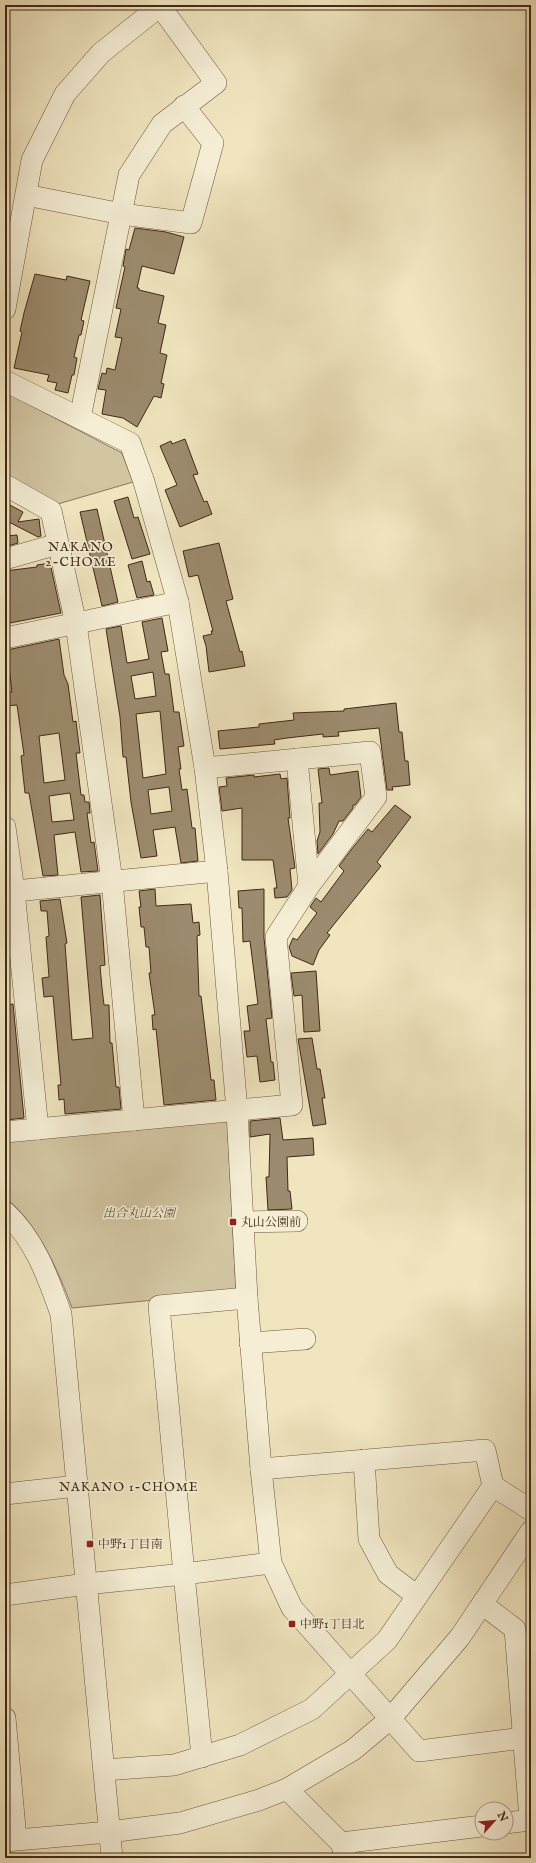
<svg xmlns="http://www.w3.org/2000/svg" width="536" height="1863" viewBox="0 0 536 1863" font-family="'IM FELL English','Noto Serif JP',serif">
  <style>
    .green { fill: #d2c5a2; stroke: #8a775c }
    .building { fill: #9c8b6e; stroke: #412916; fill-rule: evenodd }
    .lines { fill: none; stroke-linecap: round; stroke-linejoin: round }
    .minor-casing { stroke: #6d5840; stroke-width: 22 }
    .minor { stroke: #f5eed5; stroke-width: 21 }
    .poi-dot { fill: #8f2418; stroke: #f5eed5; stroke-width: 1.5 }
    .labels { text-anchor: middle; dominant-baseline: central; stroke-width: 3.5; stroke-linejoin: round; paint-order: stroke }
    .park-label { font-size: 12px; font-style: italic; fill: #655039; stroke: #f5eed5 }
    .poi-label { font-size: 12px; fill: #412916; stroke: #f5eed5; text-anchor: start }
    .neighbourhood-label { font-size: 13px; letter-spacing: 1px; fill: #412916; stroke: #f5eed5 }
  </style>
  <rect width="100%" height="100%" fill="#f0e5bf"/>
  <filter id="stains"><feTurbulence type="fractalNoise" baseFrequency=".005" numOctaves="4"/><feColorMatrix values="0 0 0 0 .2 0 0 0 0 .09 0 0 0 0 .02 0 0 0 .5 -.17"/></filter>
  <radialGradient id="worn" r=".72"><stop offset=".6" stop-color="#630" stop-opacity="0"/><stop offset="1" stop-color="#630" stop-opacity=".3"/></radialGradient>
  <g class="green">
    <polygon points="5,392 122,453 133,482 58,504 5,476"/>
    <path d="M227 1116 236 1292 72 1308C58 1269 37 1224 5 1197V1138Z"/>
  </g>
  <g class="building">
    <polygon points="135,228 166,232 184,237 174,274 142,266 137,288 139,288 139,290 164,296 158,323 166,325 160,353 167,355 161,383 164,384 161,398 154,396 137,427 123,418 102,414 106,390 98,389 102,373 106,374 107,368 115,370 122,338 115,337 121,309 116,308 125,267 123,266 126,249 129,250"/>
    <polygon points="35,274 66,280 67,276 90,281 81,320 84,321 81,335 79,335 74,357 77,358 74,375 72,375 68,393 55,390 57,383 47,381 49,375 14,368 22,332 20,331 24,313"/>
    <polygon points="185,439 198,474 193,475 204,502 207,501 212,514 180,527 165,490 177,485 160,446 171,441 172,444"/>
    <polygon points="128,497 134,518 138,517 150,554 132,559 114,501"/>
    <polygon points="8,504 23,512 18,522 39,519 41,536 38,537 5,520 5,511"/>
    <polygon points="97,509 118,602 102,606 80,512"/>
    <polygon points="17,535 18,543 5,547 5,536"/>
    <polygon points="219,543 233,599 226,601 240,652 242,651 245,666 209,672 206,646 203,636 212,634 211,631 213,631 198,575 189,577 183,551"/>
    <polygon points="142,561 147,582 150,581 154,595 137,598 128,565"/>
    <polygon points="50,563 61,613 5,624 5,571 37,567 37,565"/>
    <path d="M162 618 168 651 161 652 165 674H169L174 712H179L184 746 178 747 181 769H179L182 790 187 789 192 828H195L198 861 181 863 175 827 153 830 157 856 141 858 131 802 126 757H123L120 717 106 629 121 626 127 663 149 659 142 622ZM153 672 156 696 135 699 131 676ZM160 711 166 774 143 778 136 714ZM169 787 172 811 151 814 148 790Z"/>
    <path d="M59 639 64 675 68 684 73 722 76 721 80 753H76L81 795H84L85 802H89L90 813H87L91 843 94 842 98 871 81 872 75 832 54 835 58 875 43 876 29 793H25L21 756 24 755 17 705 5 706V692H12L7 650ZM59 733 65 780 44 783 39 736ZM70 793 74 820 52 822 49 796Z"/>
    <polygon points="396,703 399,732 402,732 405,761 408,761 410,785 392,787 393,790 387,790 379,728 338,732 339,736 323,737 323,734 287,738 274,740 275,744 220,749 218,731 259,727 259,724 294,720 293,713 344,711 344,709"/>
    <polygon points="329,768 330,775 358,771 361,797 355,805 353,805 353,808 343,821 339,821 333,834 318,854 317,841 320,832 319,803 322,803 318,769"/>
    <polygon points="280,774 281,779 287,778 290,818 288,818 295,868 290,869 292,890 287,897 275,898 274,888 277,888 273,860 242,860 242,808 222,811 219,787 227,786 226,778 254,775 254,777"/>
    <polygon points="395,805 411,817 377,862 381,866 327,933 330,935 319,950 313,965 292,956 289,947 293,938 297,940 317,913 310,907 316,898 321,902 344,871 339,866 351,850 368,829 372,832"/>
    <polygon points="155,889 156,906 191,904 193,923 199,922 200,935 197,936 199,996 201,996 202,1004 211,1080 214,1080 216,1100 164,1105 156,1029 153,1030 152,1015 155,1015 149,973 151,973 149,947 146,947 144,927 141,927 139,907 141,907 139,891"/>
    <polygon points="264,889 264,938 272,1018 266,1019 271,1062 273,1062 275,1080 260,1082 257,1056 247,1057 244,1031 250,1031 247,1006 258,1004 250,941 243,942 242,908 239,908 238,891"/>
    <polygon points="100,895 105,965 100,966 102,988 104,1005 109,1005 110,1043 112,1043 116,1087 119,1087 121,1109 65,1114 64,1099 59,1100 58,1085 61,1085 53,996 44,997 42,978 49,977 46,937 49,936 47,911 41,911 40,901 60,899 67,943 65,944 72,1040 93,1038 81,897"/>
    <polygon points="316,971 320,1031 304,1032 302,995 294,996 291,973"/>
    <polygon points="13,1004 24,1118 6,1120 5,1005"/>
    <polygon points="312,1038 317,1069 320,1069 325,1098 322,1098 326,1124 313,1126 298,1039"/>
    <polygon points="280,1118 283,1140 313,1138 314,1155 287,1157 288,1191 290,1191 292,1209 268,1210 266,1177 269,1177 270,1134 250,1137 250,1121"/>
  </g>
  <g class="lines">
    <defs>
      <g id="minor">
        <polyline points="26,195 122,214 191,223 213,143 184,106"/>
        <polyline points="5,309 32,160 65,94 101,53 160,6 216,83 162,124 129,175 80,418"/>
        <polyline points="5,381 130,443 144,482 178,602 205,768 217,871 237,1111 247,1298 261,1469 271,1563 292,1608 419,1751 523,1738"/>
        <polyline points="5,485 51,511 76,624 112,881 134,1120"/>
        <polyline points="5,559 58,544"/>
        <polyline points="5,638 178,602"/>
        <polyline points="297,759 309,886"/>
        <polyline points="5,827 14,891 38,1129"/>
        <polyline points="5,892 217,871"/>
        <polyline points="5,1132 292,1105 276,937 309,886 376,797 370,752 205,768"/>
        <path d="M5 1212C34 1238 48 1277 61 1314L112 1858"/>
        <polyline points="243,1222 297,1221"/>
        <polyline points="250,1343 305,1339"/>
        <polyline points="364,1460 369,1539 388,1574 417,1596"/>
        <polyline points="261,1469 485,1450 493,1486 531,1510"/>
        <polyline points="5,1494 77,1486"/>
        <polyline points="5,1595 86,1584 184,1574 159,1306 247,1298"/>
        <polyline points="482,1604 515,1629 530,1820 506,1823"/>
        <polyline points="5,1718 16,1839"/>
        <polyline points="202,1757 184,1574 271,1563"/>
        <polyline points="104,1770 174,1765 240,1745 312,1709 387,1640 493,1486"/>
        <polyline points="287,1789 341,1843 346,1858"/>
        <polyline points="5,1841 109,1832 180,1823 259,1800 287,1789 353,1750 390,1719 460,1637 531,1531"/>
        <polyline points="341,1843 482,1826"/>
      </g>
    </defs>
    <use href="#minor" class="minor-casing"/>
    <use href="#minor" class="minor"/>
  </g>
  <g class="poi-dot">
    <rect x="229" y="1218" width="8" height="8" rx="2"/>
    <rect x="86" y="1540" width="8" height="8" rx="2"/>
    <rect x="288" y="1620" width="8" height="8" rx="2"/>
  </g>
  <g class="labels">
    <g class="park-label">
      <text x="139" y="1213">出合丸山公園</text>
    </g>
    <g class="poi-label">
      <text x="241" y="1222">丸山公園前</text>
      <text x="98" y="1544">中野1丁目南</text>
      <text x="300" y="1624">中野1丁目北</text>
    </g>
    <g class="neighbourhood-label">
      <text x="81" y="547">NAKANO<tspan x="81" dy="15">2-CHOME</tspan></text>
      <text x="129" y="1487">NAKANO 1-CHOME</text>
    </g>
  </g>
  <rect width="536" height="1863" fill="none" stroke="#f0e5bf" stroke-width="20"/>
  <rect x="6" y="6" width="524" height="1851" fill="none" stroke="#412916" stroke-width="2"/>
  <rect x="10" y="10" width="516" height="1843" fill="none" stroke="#412916"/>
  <g transform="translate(494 1821) rotate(63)"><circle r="19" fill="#f5eed5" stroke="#ad9f89"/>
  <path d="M0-3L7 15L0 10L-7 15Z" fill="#8f2418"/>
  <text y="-6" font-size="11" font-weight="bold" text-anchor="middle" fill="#412916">N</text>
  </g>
  <rect width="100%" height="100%" filter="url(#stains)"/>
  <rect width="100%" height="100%" fill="url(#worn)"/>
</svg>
